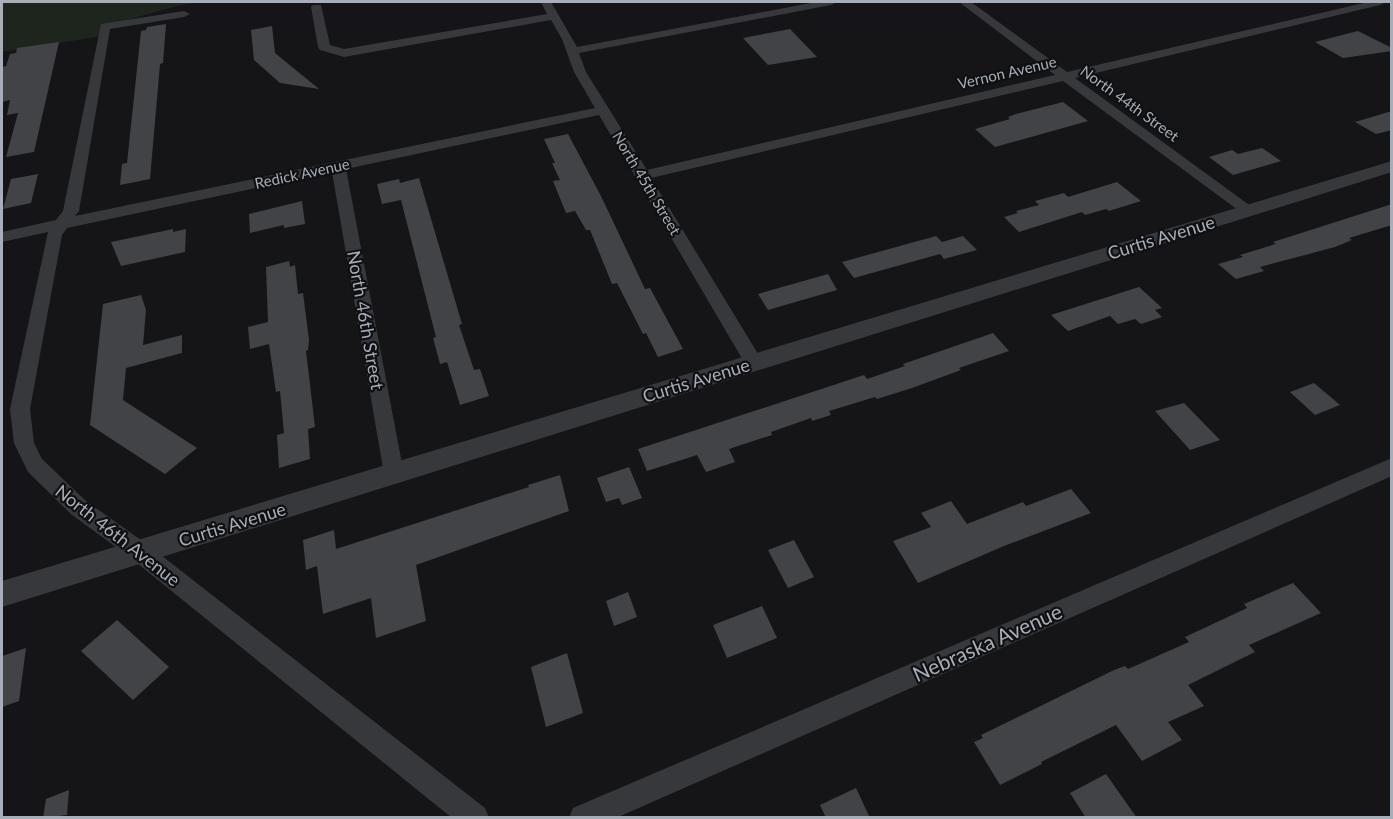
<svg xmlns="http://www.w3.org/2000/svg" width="1393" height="819" viewBox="0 0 1393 819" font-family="Lato,sans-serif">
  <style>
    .green { fill: #1d251d }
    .building { fill: #414347 }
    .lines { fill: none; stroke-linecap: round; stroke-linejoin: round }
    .minor { fill: #36383c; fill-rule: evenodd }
    .tertiary { fill: #36383c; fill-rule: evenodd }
    .labels { text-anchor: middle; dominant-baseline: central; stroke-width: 4.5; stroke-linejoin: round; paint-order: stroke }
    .far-street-label { font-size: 15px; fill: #a7aeb7; stroke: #101012 }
    .street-label { font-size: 18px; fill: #a7aeb7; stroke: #101012 }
    .near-street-label { font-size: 21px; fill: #a7aeb7; stroke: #101012 }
  </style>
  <rect width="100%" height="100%" fill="#151517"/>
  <polygon class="green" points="2,2 201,2 181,5 105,26 103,36 2,52"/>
  <g class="building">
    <polygon points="166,24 163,63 160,64 150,179 120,185 122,164 127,163 141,31 146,30 147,27"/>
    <polygon points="272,26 275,53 319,89 280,83 254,60 251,30"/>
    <polygon points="790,29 817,57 768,65 743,38"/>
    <polygon points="1358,31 1392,48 1392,51 1343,58 1315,42"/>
    <polygon points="59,42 34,152 6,157 18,113 7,115 10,100 2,102 2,67 6,66 10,54 16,53 17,48"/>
    <polygon points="1063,102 1088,121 995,147 975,129 1010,119 1008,117 1016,114"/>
    <polygon points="1392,111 1392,130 1376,134 1355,122"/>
    <polygon points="568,134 601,196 645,289 650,288 683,349 658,357 646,333 643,334 617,283 612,284 590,230 586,230 575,211 566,213 553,181 560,180 552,163 555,163 544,139"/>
    <polygon points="1262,148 1281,161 1233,175 1209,157 1232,150 1238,154"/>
    <polygon points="38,174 31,203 3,209 11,179"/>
    <polygon points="419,178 462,324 459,325 474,370 480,369 489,396 460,405 447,362 440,364 433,338 436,337 401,200 382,204 377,184 399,179 400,183"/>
    <polygon points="1117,182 1141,201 1109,211 1106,209 1085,215 1082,212 1019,232 1004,217 1018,213 1016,211 1039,205 1035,201 1064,193 1068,197"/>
    <polygon points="302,201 305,224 284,228 284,225 250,233 249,214"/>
    <polygon points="1392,204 1392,225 1349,238 1352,240 1335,247 1260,267 1264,271 1236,279 1218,264 1243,257 1240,255 1276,244 1273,242"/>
    <polygon points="173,229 173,232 186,229 185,252 121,266 111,242"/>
    <polygon points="936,236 942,242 963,236 977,250 944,259 940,254 854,278 842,262"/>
    <polygon points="289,261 290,267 295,265 298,294 303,293 309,340 308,350 306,351 315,427 308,429 310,459 279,468 277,435 284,433 280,391 276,392 269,344 250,349 248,327 268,322 266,267"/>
    <polygon points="828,274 837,290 768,310 758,294"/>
    <polygon points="1139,287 1162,308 1155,310 1162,317 1141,324 1135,319 1118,324 1110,316 1068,331 1051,315"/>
    <polygon points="141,295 146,310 143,345 182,335 182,353 126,368 123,400 197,448 165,474 90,425 103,304"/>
    <polygon points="993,333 1009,351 959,368 961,370 912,388 877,399 875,397 829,411 831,415 812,421 811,418 771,432 772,435 729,449 735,462 706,472 697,455 647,471 638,449 864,375 867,379 905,366 903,364"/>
    <polygon points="1314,383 1340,405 1315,415 1290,392"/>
    <polygon points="1184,403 1220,440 1190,450 1155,411"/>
    <polygon points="629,467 642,498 622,505 619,498 606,502 597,478"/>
    <polygon points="560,475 569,511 416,565 426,621 376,638 371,598 323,614 317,566 306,570 303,540 334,530 336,549 529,487 528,485"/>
    <polygon points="1071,489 1091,513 1004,546 918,583 893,541 931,527 921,513 951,501 967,524 1023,502 1026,506"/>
    <polygon points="794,540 814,577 788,588 768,550"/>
    <polygon points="1293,583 1321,613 1249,645 1255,652 1188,685 1204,706 1168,722 1182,740 1142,761 1116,725 1041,762 1042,764 1000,785 974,742 983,738 981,735 1114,670 1125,666 1128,669 1189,642 1185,637 1247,608 1244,604"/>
    <polygon points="628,592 637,617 614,626 606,601"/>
    <polygon points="762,606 777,638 727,658 713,625"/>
    <polygon points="117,620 169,667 133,700 81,651"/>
    <polygon points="26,648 19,701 2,707 2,656"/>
    <polygon points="567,653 583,713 546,727 531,667"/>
    <polygon points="1106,774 1137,818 1086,818 1070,793"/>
    <polygon points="856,788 870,818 826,818 820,805"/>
    <polygon points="69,790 67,815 43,818 46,799"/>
  </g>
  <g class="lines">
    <g class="minor">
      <polygon points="541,2 551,2 577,47 816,2 837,2 831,5 579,53 586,72 647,170 1055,75 959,2 971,2 1067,72 1368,2 1386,2 1380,5 1075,78 1252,207 1255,210 1252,213 1242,213 1063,81 651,178 763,362 761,367 754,369 747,367 599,115 346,169 404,474 401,480 394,483 387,480 384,474 332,172 67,228 62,235 30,409 34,443 42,459 86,501 148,545 485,808 489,818 452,818 132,559 71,514 28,472 14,443 10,409 48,232 2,242 2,232 56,220 63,211 101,24 184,11 190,14 184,17 110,29 79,211 75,216 595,108 574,72 562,39 551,20 344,57 320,50 318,47 311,7 313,5 321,5 330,45 344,49 547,14"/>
      <polygon points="1392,458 1392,476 616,818 569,818 573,808"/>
    </g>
    <polygon class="tertiary" points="1392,161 1392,172 2,607 2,581"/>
  </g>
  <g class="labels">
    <g class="far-street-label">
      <text transform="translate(1007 72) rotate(-13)">Vernon Avenue</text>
      <text transform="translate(1130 103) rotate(36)">North 44th Street</text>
      <text transform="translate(302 173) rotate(-12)">Redick Avenue</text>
      <text transform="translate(647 183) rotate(59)">North 45th Street</text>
    </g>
    <g class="street-label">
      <text transform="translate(1161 237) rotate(-17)">Curtis Avenue</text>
      <text transform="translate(366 320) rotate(80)">North 46th Street</text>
      <text transform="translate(696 380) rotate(-17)">Curtis Avenue</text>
      <text transform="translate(232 524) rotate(-17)">Curtis Avenue</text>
      <text transform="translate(118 535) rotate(38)">North 46th Avenue</text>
    </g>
    <g class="near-street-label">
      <text transform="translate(987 642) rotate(-24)">Nebraska Avenue</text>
    </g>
  </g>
  <rect width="1393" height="819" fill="none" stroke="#a7aeb7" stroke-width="6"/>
</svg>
